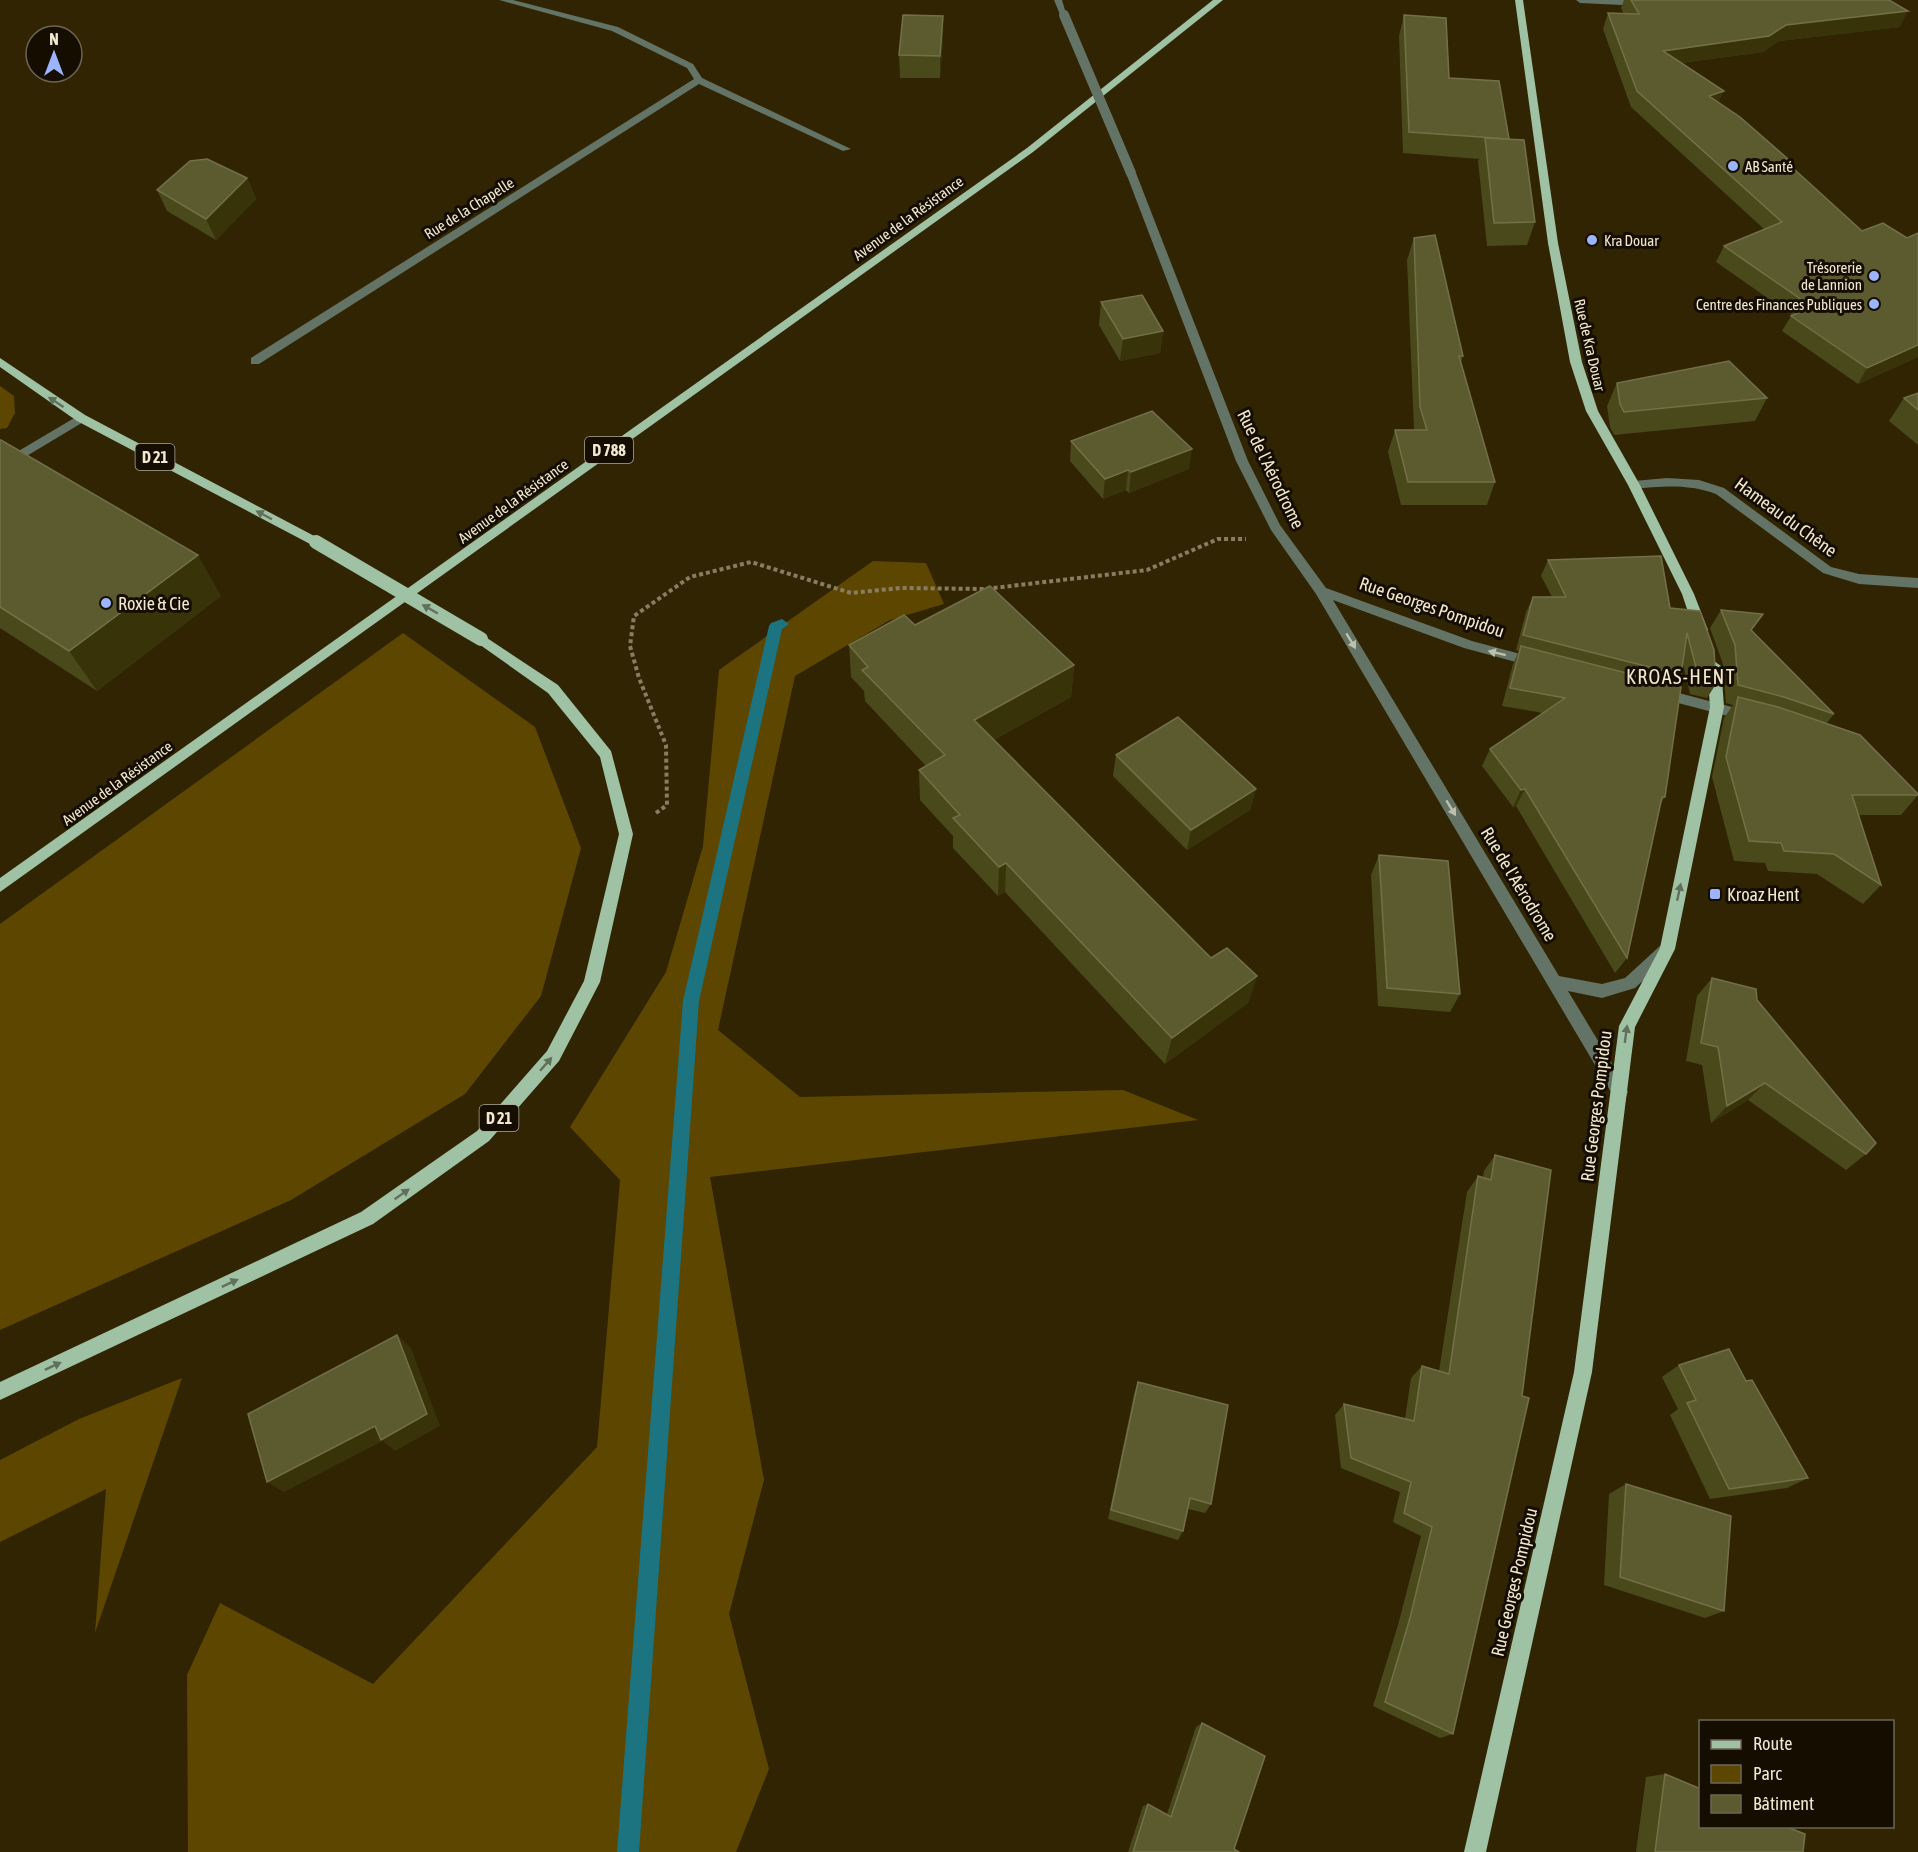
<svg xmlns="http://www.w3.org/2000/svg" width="1918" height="1852" viewBox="0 0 1918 1852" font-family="'Asap Condensed',sans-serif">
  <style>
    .green { fill: #5d4700 }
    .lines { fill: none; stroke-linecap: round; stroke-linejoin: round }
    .stream { fill: #1b7480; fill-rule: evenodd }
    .path { stroke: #887d60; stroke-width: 4; stroke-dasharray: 4 3; stroke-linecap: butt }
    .minor { fill: #637365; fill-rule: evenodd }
    .major { fill: #9fc1a4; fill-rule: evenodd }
    .minor-bridge { stroke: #637365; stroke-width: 10 }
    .major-bridge { stroke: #9fc1a4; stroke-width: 14 }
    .wall { fill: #4a491c }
    .shaded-wall { fill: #383309 }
    .building { fill: #5c5a2f; stroke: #737048; stroke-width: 1.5 }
    .oneway { fill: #61705a }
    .oneway2 { fill: #c0bfab }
    .poi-dot { fill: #9bb4fd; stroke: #150e00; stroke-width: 2 }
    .labels { text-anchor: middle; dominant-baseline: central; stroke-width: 6; stroke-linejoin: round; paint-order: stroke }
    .far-poi-label { font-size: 15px; fill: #f2e8d1; stroke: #150e00; text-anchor: start }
    .far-street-label { font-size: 15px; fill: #f2e8d1; stroke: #150e00 }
    .shield { fill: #150e00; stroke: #b0a792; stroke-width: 1.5 }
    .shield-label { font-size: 16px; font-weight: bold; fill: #f2e8d1 }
    .street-label { font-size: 18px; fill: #f2e8d1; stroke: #150e00 }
    .poi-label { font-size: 18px; fill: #f2e8d1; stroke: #150e00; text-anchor: start }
    .neighbourhood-label { font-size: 20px; letter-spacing: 1.5px; fill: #f2e8d1; stroke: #150e00 }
  </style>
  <rect width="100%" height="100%" fill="#302402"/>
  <g class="green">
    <polygon points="0,386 14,396 15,413 7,428 0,429"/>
    <polygon points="873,561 926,563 944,604 890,620 795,676 718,1030 800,1097 1123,1090 1198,1120 710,1177 764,1480 729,1614 769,1769 736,1852 188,1852 187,1675 220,1603 373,1684 597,1447 620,1180 570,1127 666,972 703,846 719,670"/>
    <polygon points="403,633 535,727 581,848 541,996 465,1094 291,1200 0,1330 0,924"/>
    <polygon points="182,1378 95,1633 106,1489 0,1542 0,1460 79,1419"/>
  </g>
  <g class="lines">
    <polygon class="stream" points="782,619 789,624 782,629 699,1001 639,1852 617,1852 683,1001 769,626 771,623"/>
    <polyline class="path" points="656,813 667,805 666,745 639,678 630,646 634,616 690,577 751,562 851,593 900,588 985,589 1147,570 1218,539 1246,539"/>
    <g class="minor">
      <polygon points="499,0 513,0 618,27 693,64 702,78 851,149 843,151 699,84 259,364 251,364 251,358 694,79 687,68 612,31"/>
      <polygon points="1054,0 1062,0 1067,17 1061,17"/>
      <polygon points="1576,0 1636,0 1647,3 1643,6 1580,3"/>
      <polygon points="1127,171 1136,173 1248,461 1280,525 1326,588 1472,641 1539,659 1541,662 1534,667 1464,648 1333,600 1559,976 1602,984 1625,978 1661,945 1666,944 1671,945 1674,950 1671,955 1635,988 1602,998 1568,991 1626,1087 1628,1092 1626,1097 1620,1099 1614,1097 1316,594 1271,530 1236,461 1126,173"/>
      <polygon points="81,414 85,415 85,421 0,472 0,462"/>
      <path d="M1667 478 1699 480 1724 488 1831 567 1859 574 1918 578V588L1859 584 1823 573 1716 494C1689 484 1662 486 1634 489L1628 485 1634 481Z"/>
      <polygon points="1660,688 1747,711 1754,716 1747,721 1655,697 1653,693 1655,689"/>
    </g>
    <g class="major">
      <polygon points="1213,0 1223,0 1033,152 0,892 0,878 1027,148"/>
      <polygon points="1515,0 1523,0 1558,243 1582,362 1598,411 1640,485 1694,594 1708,630 1701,635 1694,630 1682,594 1628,485 1586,411 1570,362 1548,243"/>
      <polygon points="0,358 85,415 320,539 322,542 320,545 312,545 77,421 0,367"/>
      <polygon points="481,634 558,685 611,751 633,834 600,982 559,1061 489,1141 373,1224 0,1400 0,1382 361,1212 477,1131 547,1051 584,981 619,834 600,757 548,693 476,642 474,639"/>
      <polygon points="1714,661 1721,666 1724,707 1675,949 1635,1027 1592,1372 1486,1852 1464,1852 1574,1372 1619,1026 1660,948 1710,707 1707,666"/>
    </g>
    <polyline class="minor-bridge" points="1064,15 1131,173"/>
    <polyline class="major-bridge" points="316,542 481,639"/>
  </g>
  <g class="wall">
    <polygon points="1624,0 1889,0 1900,27 1779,41 1763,52 1681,63 1719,103 1786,162 1918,357 1858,384 1782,331 1791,316 1792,315 1716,262 1724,246 1765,230 1631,107 1603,29 1608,13 1624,14 1621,8"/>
    <polygon points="1404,15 1449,78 1509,139 1535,222 1527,245 1487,246 1478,161 1479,159 1403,153 1399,36"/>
    <polygon points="943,38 940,78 900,78 899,55"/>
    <polygon points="247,178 256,199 216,240 167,211 157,190"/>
    <polygon points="1414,238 1463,356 1461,362 1495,482 1487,505 1401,505 1388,452 1395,430 1414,430 1407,260"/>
    <polygon points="1101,302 1163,331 1160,353 1120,361 1099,325"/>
    <polygon points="1617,383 1767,398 1755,421 1614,435 1610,427 1607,406"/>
    <polygon points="1918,393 1918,445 1889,421 1904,398"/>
    <polygon points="0,440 221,596 97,691 0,628"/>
    <polygon points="1071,441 1189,469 1129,493 1126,490 1103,499 1070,461"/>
    <polygon points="1548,560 1670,608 1700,611 1716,684 1707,698 1690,694 1683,664 1681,675 1675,685 1665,797 1661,803 1627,958 1615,973 1516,806 1513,807 1482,766 1490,749 1543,713 1502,706 1513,664 1519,651 1516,650 1526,612 1533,597 1552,597 1541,576"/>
    <polygon points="1721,610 1752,631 1834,714 1826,724 1918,794 1918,795 1901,815 1859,815 1881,885 1863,904 1817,874 1768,871 1765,863 1734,861 1712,777 1724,718 1733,705 1726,703 1723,664 1710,628"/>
    <polygon points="915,625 1074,665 1071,697 994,740 1211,958 1257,976 1248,1003 1165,1064 1005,892 998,896 953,848 953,836 920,800 919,770 926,766 865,701 864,691 851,677 849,645"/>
    <polygon points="1116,755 1256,789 1250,810 1187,850 1113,776"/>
    <polygon points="1379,855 1460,994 1450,1012 1378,1006 1371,875"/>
    <polygon points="1712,978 1757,1000 1866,1154 1846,1170 1748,1100 1711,1123 1702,1065 1686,1061 1697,996"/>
    <polygon points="1495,1155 1453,1734 1440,1738 1373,1706 1398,1625 1421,1536 1393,1522 1400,1492 1341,1468 1335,1415 1344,1404 1405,1419 1411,1378 1422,1366 1439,1371 1467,1192 1478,1176 1483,1178 1484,1171"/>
    <polygon points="1679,1365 1746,1381 1808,1478 1787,1488 1710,1499 1670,1415 1678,1409 1662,1377"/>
    <polygon points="1138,1382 1211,1504 1205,1513 1188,1509 1183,1531 1178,1540 1108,1519 1134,1394"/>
    <polygon points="1626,1484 1724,1611 1705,1618 1604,1585 1609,1494"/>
    <polygon points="1202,1723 1234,1849 1239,1852 1128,1852 1143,1806 1148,1804 1167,1814 1196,1727"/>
    <polygon points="1665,1774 1803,1852 1636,1852 1646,1777"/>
  </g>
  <g class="shaded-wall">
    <polygon points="1908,11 1900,27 1779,41 1763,52 1657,66 1663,51 1786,25"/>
    <polygon points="943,16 943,38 940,78 940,56"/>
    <polygon points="1724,91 1717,106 1709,96"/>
    <polygon points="247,178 256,199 216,240 206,219"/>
    <polygon points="1163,331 1160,353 1120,361 1123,339"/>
    <polygon points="1918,345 1918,357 1858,384 1867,368"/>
    <polygon points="1192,449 1189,469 1129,493 1131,472"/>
    <polygon points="1128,470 1126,490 1103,499 1105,479"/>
    <polygon points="198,555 221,596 97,691 69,651"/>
    <polygon points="1074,665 1071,697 974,751 974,720"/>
    <polygon points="1256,789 1250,810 1187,850 1191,830"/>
    <polygon points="1525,789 1516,806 1513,807 1521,790"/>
    <polygon points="1006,863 1005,892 998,896 999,867"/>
    <polygon points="1257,976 1248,1003 1165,1064 1172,1038"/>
    <polygon points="1765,1083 1748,1100 1711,1123 1727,1106"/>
    <polygon points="397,1335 411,1348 440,1426 395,1451 383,1441 284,1492 267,1482"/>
  </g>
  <g class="building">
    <polygon points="1631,0 1889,0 1908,11 1786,25 1769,36 1663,51 1724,91 1709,96 1740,117 1788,159 1784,160 1862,231 1883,223 1907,238 1918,233 1918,345 1867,368 1791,316 1812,307 1724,246 1782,222 1637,91 1608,13 1639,14"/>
    <polygon points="903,15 943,16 940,56 899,55"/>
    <polygon points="1404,15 1446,18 1449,78 1499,81 1509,139 1409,132"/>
    <polygon points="1485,138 1524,140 1535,222 1494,223"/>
    <polygon points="207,159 247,178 206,219 157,190 190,161"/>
    <polygon points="1435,235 1463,356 1459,356 1495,482 1408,482 1395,430 1427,430 1420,407 1414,238"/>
    <polygon points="1142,295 1163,331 1123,339 1101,302"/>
    <polygon points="1729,361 1767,398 1624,412 1620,404 1617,383"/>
    <polygon points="1918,393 1918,410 1904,398"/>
    <polygon points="1152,411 1192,449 1131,472 1128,470 1105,479 1071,441"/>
    <polygon points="0,440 1,440 198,555 69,651 0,607"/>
    <polygon points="1661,556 1670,608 1700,611 1714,650 1716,684 1699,679 1687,633 1681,675 1523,635 1533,597 1566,597 1548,560"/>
    <polygon points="990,586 1074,665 974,720 1211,958 1227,948 1257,976 1172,1038 1006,863 999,867 953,818 960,815 919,770 945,755 862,670 868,667 849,645 904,615 915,625"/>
    <polygon points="1721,610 1763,614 1751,630 1834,714 1784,697 1738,685 1735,645"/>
    <polygon points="1521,646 1681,687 1665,797 1662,797 1627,958 1525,789 1521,790 1490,749 1565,698 1510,688"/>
    <polygon points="1738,697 1778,707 1860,735 1918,794 1918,795 1852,795 1881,885 1834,854 1784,851 1781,843 1749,841 1726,757"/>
    <polygon points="1178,717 1256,789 1191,830 1116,755"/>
    <polygon points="1379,855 1448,861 1460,994 1387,988"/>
    <polygon points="1712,978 1756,989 1757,1000 1876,1143 1866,1154 1765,1083 1727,1106 1718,1047 1701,1043"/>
    <polygon points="1495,1155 1551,1170 1522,1396 1529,1398 1453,1734 1385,1702 1410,1618 1432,1527 1404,1513 1411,1482 1351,1458 1344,1404 1414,1421 1422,1366 1449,1374 1478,1176 1491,1180"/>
    <polygon points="397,1335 427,1414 381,1440 375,1426 267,1482 248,1414"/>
    <polygon points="1729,1349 1746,1381 1752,1380 1808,1478 1729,1489 1687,1403 1696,1400 1679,1365"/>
    <polygon points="1138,1382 1228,1405 1211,1504 1190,1498 1183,1531 1111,1510"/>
    <polygon points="1626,1484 1731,1516 1724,1611 1620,1577"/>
    <polygon points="1202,1723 1265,1756 1234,1849 1239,1852 1133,1852 1148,1804 1171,1817"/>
    <polygon points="1665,1774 1701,1789 1701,1827 1787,1827 1805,1834 1803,1852 1655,1852"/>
  </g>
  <defs><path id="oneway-solid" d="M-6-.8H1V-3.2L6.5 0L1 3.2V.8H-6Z" transform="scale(1.5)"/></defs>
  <g class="oneway">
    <use href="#oneway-solid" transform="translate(56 402) rotate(-147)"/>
    <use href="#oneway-solid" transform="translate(264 515) rotate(-152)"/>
    <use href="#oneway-solid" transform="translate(430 609) rotate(-150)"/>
    <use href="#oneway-solid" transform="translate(1679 892) rotate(-78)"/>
    <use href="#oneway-solid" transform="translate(1626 1034) rotate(-82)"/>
    <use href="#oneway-solid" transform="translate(546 1064) rotate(-49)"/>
    <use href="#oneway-solid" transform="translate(402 1194) rotate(-35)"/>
    <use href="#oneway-solid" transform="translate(230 1283) rotate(-25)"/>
    <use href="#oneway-solid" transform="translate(53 1366) rotate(-25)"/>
  </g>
  <g class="oneway2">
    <use href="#oneway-solid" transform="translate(1351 641) rotate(59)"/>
    <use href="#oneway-solid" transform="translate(1497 653) rotate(-166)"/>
    <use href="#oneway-solid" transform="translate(1451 808) rotate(59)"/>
  </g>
  <g class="poi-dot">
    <circle cx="1733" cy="166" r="6"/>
    <circle cx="1592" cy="240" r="6"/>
    <circle cx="1874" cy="276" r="6"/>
    <circle cx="1874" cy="304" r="6"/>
    <circle cx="106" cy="603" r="6"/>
    <rect x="1709" y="888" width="12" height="12" rx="3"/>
  </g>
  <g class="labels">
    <g class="far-poi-label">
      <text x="1745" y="166">AB Santé</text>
      <text x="1604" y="240">Kra Douar</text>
      <text x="1862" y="267" text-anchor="end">Trésorerie<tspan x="1862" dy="17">de Lannion</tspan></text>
      <text x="1862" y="304" text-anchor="end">Centre des Finances Publiques</text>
    </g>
    <g class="far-street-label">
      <text transform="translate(469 208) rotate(-32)">Rue de la Chapelle</text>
      <text transform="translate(908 218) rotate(-36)">Avenue de la Résistance</text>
      <text transform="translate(1590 345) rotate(77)">Rue de Kra Douar</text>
      <text transform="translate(513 501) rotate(-36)">Avenue de la Résistance</text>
      <text transform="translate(117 783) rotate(-36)">Avenue de la Résistance</text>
    </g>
    <g class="shield">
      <rect x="585" y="437" width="48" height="26" rx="4.5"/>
      <rect x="135.5" y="444" width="39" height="26" rx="4.5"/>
      <rect x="479.5" y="1105" width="39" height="26" rx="4.5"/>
    </g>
    <g class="shield-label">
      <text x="609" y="450">D 788</text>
      <text x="155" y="457">D 21</text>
      <text x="499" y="1118">D 21</text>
    </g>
    <g class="street-label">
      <text transform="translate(1271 469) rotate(64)">Rue de l'Aérodrome</text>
      <text transform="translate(1786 517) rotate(36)">Hameau du Chêne</text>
      <text transform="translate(1432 607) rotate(19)">Rue Georges Pompidou</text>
      <text transform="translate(1519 884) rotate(59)">Rue de l'Aérodrome</text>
      <text transform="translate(1596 1106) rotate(-83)">Rue Georges Pompidou</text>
      <text transform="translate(1514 1582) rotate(-77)">Rue Georges Pompidou</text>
    </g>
    <g class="poi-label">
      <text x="118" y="603">Roxie &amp; Cie</text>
      <text x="1727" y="894">Kroaz Hent</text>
    </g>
    <g class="neighbourhood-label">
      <text x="1681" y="676">KROAS-HENT</text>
    </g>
  </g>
  <rect x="1699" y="1720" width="195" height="108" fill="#150e00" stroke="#6d6554" stroke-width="1.5"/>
  <rect x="1711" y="1740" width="30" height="9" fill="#9fc1a4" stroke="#6d6554" stroke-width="1.5"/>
  <text x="1753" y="1750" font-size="18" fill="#f2e8d1">Route</text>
  <rect x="1711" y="1765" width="30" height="18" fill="#5d4700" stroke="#6d6554" stroke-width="1.5"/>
  <text x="1753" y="1780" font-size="18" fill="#f2e8d1">Parc</text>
  <rect x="1711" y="1795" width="30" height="18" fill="#5c5a2f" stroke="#6d6554" stroke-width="1.5"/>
  <text x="1753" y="1810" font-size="18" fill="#f2e8d1">Bâtiment</text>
  <g transform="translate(54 54)"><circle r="28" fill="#150e00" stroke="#6d6554" stroke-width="1.5"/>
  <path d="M0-4.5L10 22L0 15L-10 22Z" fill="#9bb4fd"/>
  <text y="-9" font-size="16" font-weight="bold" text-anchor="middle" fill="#f2e8d1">N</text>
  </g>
</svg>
